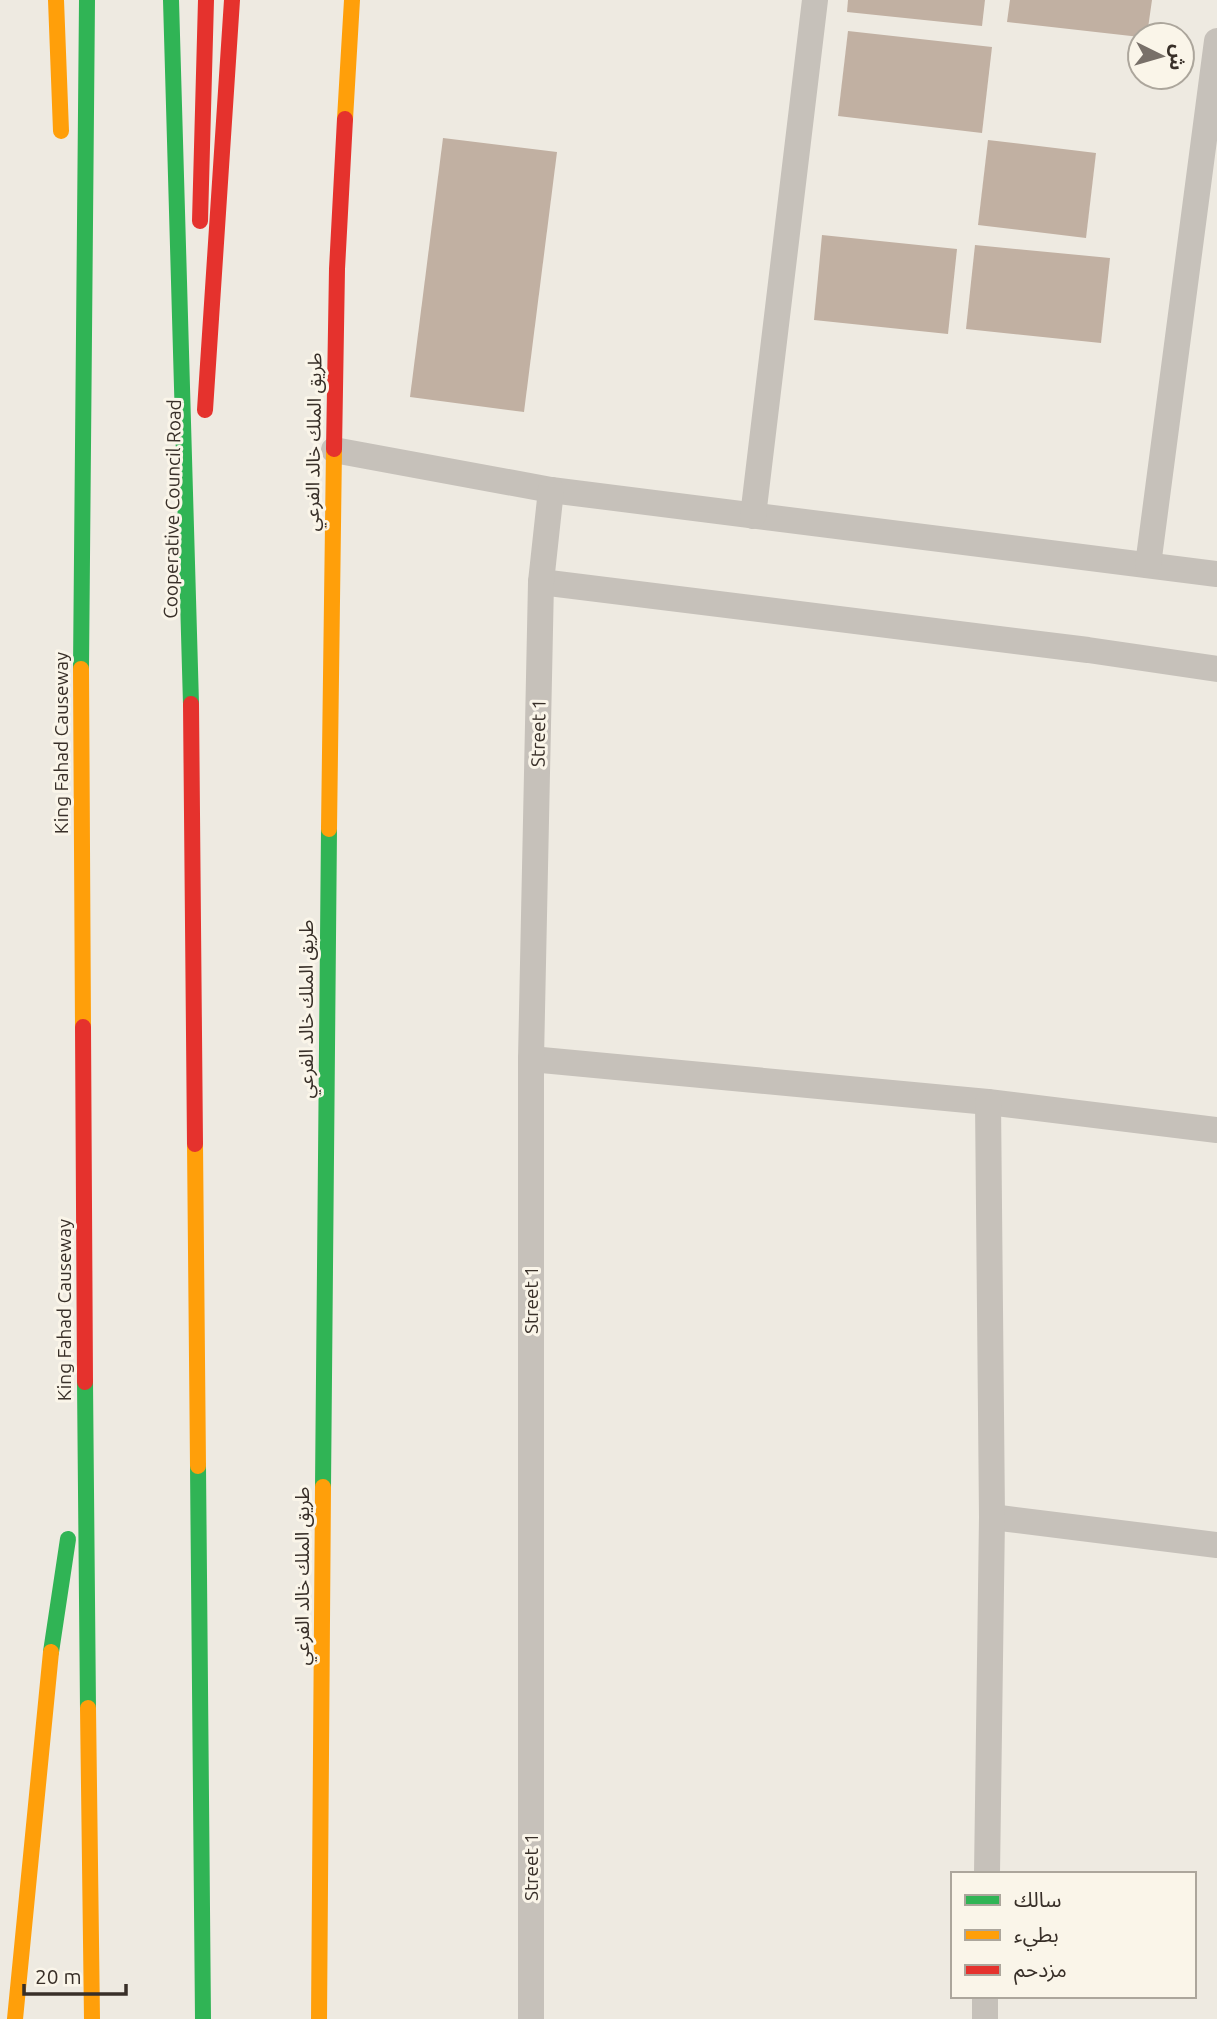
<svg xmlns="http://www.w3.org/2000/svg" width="1217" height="2019" viewBox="0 0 1217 2019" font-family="Ubuntu,'Noto Sans Arabic',sans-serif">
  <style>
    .building { fill: #c1b0a2 }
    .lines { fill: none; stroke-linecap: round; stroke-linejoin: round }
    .street { stroke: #c6c1ba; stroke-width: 26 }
    .fast { stroke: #30b455; stroke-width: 16 }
    .slow { stroke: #ff9f0a; stroke-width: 16 }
    .jam { stroke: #e5322d; stroke-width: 16 }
    .labels { text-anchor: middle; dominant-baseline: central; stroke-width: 6; stroke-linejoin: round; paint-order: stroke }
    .street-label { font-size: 19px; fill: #382f28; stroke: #faf5e9 }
  </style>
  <rect width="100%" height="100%" fill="#eeeae1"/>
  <g class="building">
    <polygon points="848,0 985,0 982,26 847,12"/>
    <polygon points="1010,0 1152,0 1147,35 1140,35 1140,37 1007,22"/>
    <polygon points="848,31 992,47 982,133 838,116"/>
    <polygon points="443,138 557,152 524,412 410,397"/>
    <polygon points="988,140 1096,153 1086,238 978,225"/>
    <polygon points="822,235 957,249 948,334 814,320"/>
    <polygon points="975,245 1110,258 1101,343 966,329"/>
  </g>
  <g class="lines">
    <g class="street">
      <polyline points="334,450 551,490 1217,574"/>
      <polyline points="753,516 815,0"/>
      <polyline points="1148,565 1217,41"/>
      <polyline points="541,582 1088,650 1217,669"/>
      <polyline points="531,1059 988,1102 1217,1130"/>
      <polyline points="992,1517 1217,1545"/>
      <polyline points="987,1874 992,1517 988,1102"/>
      <polyline points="531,2019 531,1059 541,582 551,490"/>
      <polyline points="985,2019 985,1996"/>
    </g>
    <g class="fast">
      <polyline points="171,0 191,704"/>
      <polyline points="81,669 87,0"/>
      <polyline points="85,1382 88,1708"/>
      <polyline points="198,1466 203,2019"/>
      <polyline points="323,1487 329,829"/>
      <polyline points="51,1652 68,1539"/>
    </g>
    <g class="slow">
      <polyline points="56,0 61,131"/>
      <polyline points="345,119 352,0"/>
      <polyline points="81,669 83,1027"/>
      <polyline points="329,829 334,449"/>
      <polyline points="195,1144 198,1466"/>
      <polyline points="88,1708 92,2019"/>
      <polyline points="15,2019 51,1652"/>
      <polyline points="319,2019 323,1487"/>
    </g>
    <g class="jam">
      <polyline points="200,221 206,0"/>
      <polyline points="205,410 232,0"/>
      <polyline points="334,449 337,269 345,119"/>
      <polyline points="191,704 195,1144"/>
      <polyline points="83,1027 85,1382"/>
    </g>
  </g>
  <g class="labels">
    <g class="street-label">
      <text transform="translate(313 442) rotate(-89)">طريق الملك خالد الفرعي</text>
      <text transform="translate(172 509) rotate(-89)">Cooperative Council Road</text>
      <text transform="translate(538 733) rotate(-89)">Street 1</text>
      <text transform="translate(61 743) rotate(-90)">King Fahad Causeway</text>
      <text transform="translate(306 1009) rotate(-90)">طريق الملك خالد الفرعي</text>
      <text transform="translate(531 1300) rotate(-90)">Street 1</text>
      <text transform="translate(64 1310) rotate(-90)">King Fahad Causeway</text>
      <text transform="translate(302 1576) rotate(-90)">طريق الملك خالد الفرعي</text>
      <text transform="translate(531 1867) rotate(-90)">Street 1</text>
    </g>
  </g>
  <rect x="951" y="1872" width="245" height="126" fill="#faf5e9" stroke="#aca69c" stroke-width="2"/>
  <rect x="965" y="1895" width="35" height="10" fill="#30b455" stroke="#aca69c" stroke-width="2"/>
  <text x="1014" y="1907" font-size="21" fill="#382f28">سالك</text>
  <rect x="965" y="1930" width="35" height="10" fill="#ff9f0a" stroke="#aca69c" stroke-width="2"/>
  <text x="1014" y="1942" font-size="21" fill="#382f28">بطيء</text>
  <rect x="965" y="1965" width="35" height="10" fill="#e5322d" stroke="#aca69c" stroke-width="2"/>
  <text x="1014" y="1977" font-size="21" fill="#382f28">مزدحم</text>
  <g transform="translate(1161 56) rotate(95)"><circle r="33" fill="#faf5e9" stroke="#aca69c" stroke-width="2"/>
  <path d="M0-5L12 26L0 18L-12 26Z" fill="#787069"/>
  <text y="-10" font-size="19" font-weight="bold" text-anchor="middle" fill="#382f28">ش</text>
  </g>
  <path d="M24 1984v10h102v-10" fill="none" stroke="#382f28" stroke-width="3.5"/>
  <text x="35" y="1984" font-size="21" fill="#382f28" stroke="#faf5e9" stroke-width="5" paint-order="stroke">20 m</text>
</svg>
